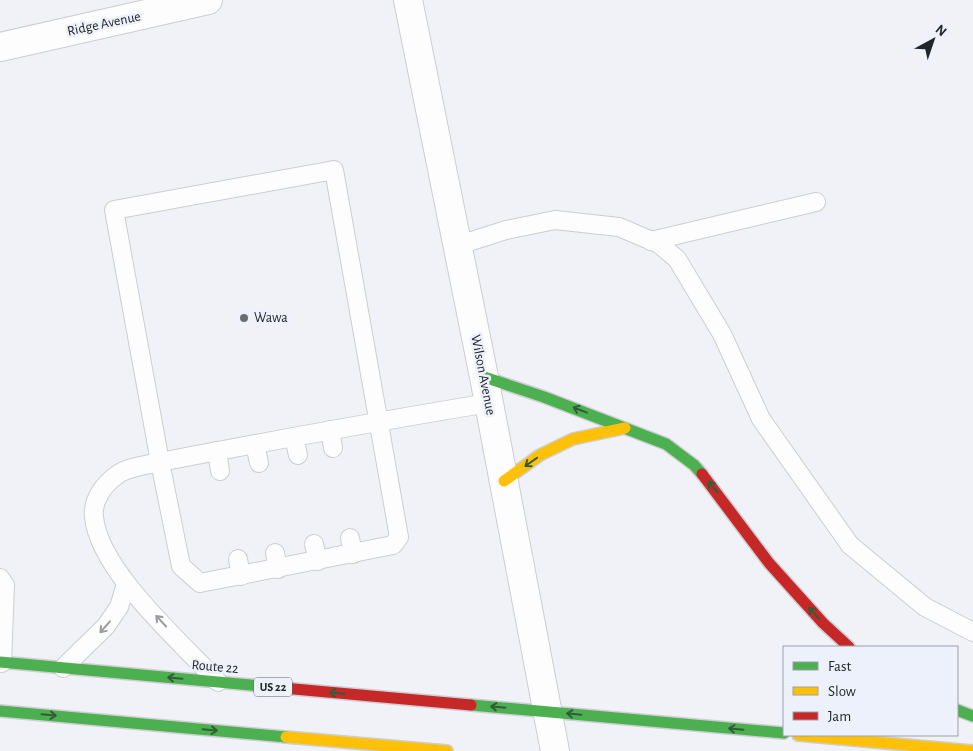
<svg xmlns="http://www.w3.org/2000/svg" width="973" height="751" viewBox="0 0 973 751" font-family="'Alegreya Sans',sans-serif">
  <style>
    .lines { fill: none; stroke-linecap: round; stroke-linejoin: round }
    .lane-casing { stroke: #ccced2; stroke-width: 20 }
    .street-casing { stroke: #ccced2; stroke-width: 30 }
    .fast-casing { stroke: #cdced2; stroke-width: 14 }
    .slow-casing { stroke: #cdced2; stroke-width: 14 }
    .jam-casing { stroke: #cdced2; stroke-width: 14 }
    .lane { stroke: #fdfdfe; stroke-width: 18 }
    .street { stroke: #fdfdfe; stroke-width: 28 }
    .fast { stroke: #4caf50; stroke-width: 11 }
    .slow { stroke: #ffc107; stroke-width: 11 }
    .jam { stroke: #c62828; stroke-width: 11 }
    .oneway { stroke: #335c38 }
    .oneway2 { stroke: #9b9b9e }
    .poi-dot { fill: #6b6c71; stroke: #edf1fb; stroke-width: 2 }
    .labels { text-anchor: middle; dominant-baseline: central; stroke-width: 5; stroke-linejoin: round; paint-order: stroke }
    .shield { fill: #edf1fb; stroke: #606267; stroke-width: 1 }
    .shield-label { font-size: 12px; font-weight: bold; fill: #232428 }
    .street-label { font-size: 14px; fill: #232428; stroke: #edf1fb }
    .poi-label { font-size: 14px; fill: #232428; stroke: #edf1fb; text-anchor: start }
  </style>
  <rect width="100%" height="100%" fill="#f0f2f8"/>
  <g class="lines">
    <defs>
      <g id="lane">
        <polyline points="651,241 816,202"/>
        <polyline points="456,246 506,230 555,220 619,227 659,244 677,259 722,334 761,419 850,545 925,607 973,632"/>
        <polyline points="330,430 333,448"/>
        <polyline points="294,437 298,455"/>
        <polyline points="255,444 259,463"/>
        <polyline points="217,451 220,471"/>
        <polyline points="350,538 353,554"/>
        <polyline points="314,544 318,561"/>
        <polyline points="275,553 278,569"/>
        <polyline points="238,559 241,576"/>
        <polyline points="0,578 5,585 2,663"/>
        <polyline points="63,668 106,626 119,607 126,584"/>
        <path d="M218 682C182 643 99 571 94 517 92 500 104 484 117 475 127 467 148 465 160 462L181 566 200 583 393 545 399 537 334 170 114 210 160 462C270 441 379 421 489 403"/>
      </g>
      <g id="street">
        <polyline points="408,0 484,377 555,751"/>
        <polyline points="0,47 208,0"/>
      </g>
      <g id="fast">
        <polyline points="484,377 544,397 666,444 694,465 702,474"/>
        <polyline points="0,662 283,688"/>
        <polyline points="471,705 784,733"/>
        <polyline points="957,710 973,716"/>
        <polyline points="0,711 286,737"/>
      </g>
      <g id="slow">
        <polyline points="504,481 540,455 573,439 625,428"/>
        <polyline points="798,735 972,751"/>
        <polyline points="286,737 447,751"/>
      </g>
      <g id="jam">
        <polyline points="702,474 769,563 823,623 849,647"/>
        <polyline points="283,688 471,705"/>
      </g>
    </defs>
    <use href="#lane" class="lane-casing"/>
    <use href="#street" class="street-casing"/>
    <use href="#fast" class="fast-casing"/>
    <use href="#slow" class="slow-casing"/>
    <use href="#jam" class="jam-casing"/>
    <use href="#lane" class="lane"/>
    <use href="#street" class="street"/>
    <use href="#fast" class="fast"/>
    <use href="#slow" class="slow"/>
    <use href="#jam" class="jam"/>
  </g>
  <defs><path id="oneway-shaft" d="M-6 0H5M1.5-3L5.5 0L1.5 3" fill="none" stroke-width="1.6" stroke-linecap="round" stroke-linejoin="round" transform="scale(1.25)"/></defs>
  <g class="oneway">
    <use href="#oneway-shaft" transform="translate(580 410) rotate(-159)"/>
    <use href="#oneway-shaft" transform="translate(531 462) rotate(145)"/>
    <use href="#oneway-shaft" transform="translate(713 487) rotate(-130)"/>
    <use href="#oneway-shaft" transform="translate(814 613) rotate(-132)"/>
    <use href="#oneway-shaft" transform="translate(175 678) rotate(-175)"/>
    <use href="#oneway-shaft" transform="translate(337 693) rotate(-175)"/>
    <use href="#oneway-shaft" transform="translate(498 707) rotate(-175)"/>
    <use href="#oneway-shaft" transform="translate(574 714) rotate(-175)"/>
    <use href="#oneway-shaft" transform="translate(49 715) rotate(5)"/>
    <use href="#oneway-shaft" transform="translate(736 729) rotate(-175)"/>
    <use href="#oneway-shaft" transform="translate(210 730) rotate(5)"/>
  </g>
  <g class="oneway2">
    <use href="#oneway-shaft" transform="translate(161 621) rotate(-133)"/>
    <use href="#oneway-shaft" transform="translate(105 627) rotate(131)"/>
  </g>
  <circle class="poi-dot" cx="244" cy="318" r="5"/>
  <g class="labels">
    <rect class="shield" x="254" y="677.5" width="38" height="19" rx="4"/>
    <g class="shield-label">
      <text x="273" y="687">US 22</text>
    </g>
    <g class="street-label">
      <text transform="translate(104 24) rotate(-12)">Ridge Avenue</text>
      <text transform="translate(483 375) rotate(79)">Wilson Avenue</text>
      <text transform="translate(215 667) rotate(5)">Route 22</text>
    </g>
    <g class="poi-label">
      <text x="254" y="318">Wawa</text>
    </g>
  </g>
  <rect x="783" y="646" width="175" height="90" fill="#edf1fb" stroke="#9c9fa7"/>
  <rect x="793" y="662" width="25" height="8" fill="#4caf50" stroke="#9c9fa7"/>
  <text x="828" y="671" font-size="15" fill="#232428">Fast</text>
  <rect x="793" y="687" width="25" height="8" fill="#ffc107" stroke="#9c9fa7"/>
  <text x="828" y="696" font-size="15" fill="#232428">Slow</text>
  <rect x="793" y="712" width="25" height="8" fill="#c62828" stroke="#9c9fa7"/>
  <text x="828" y="721" font-size="15" fill="#232428">Jam</text>
  <g transform="translate(933 40) rotate(40)" stroke="#edf1fb" stroke-width="4" paint-order="stroke">
  <path d="M0-4L9 19L0 12L-9 19Z" fill="#232428"/>
  <text y="-8" font-size="14" font-weight="bold" text-anchor="middle" fill="#232428">N</text>
  </g>
</svg>
